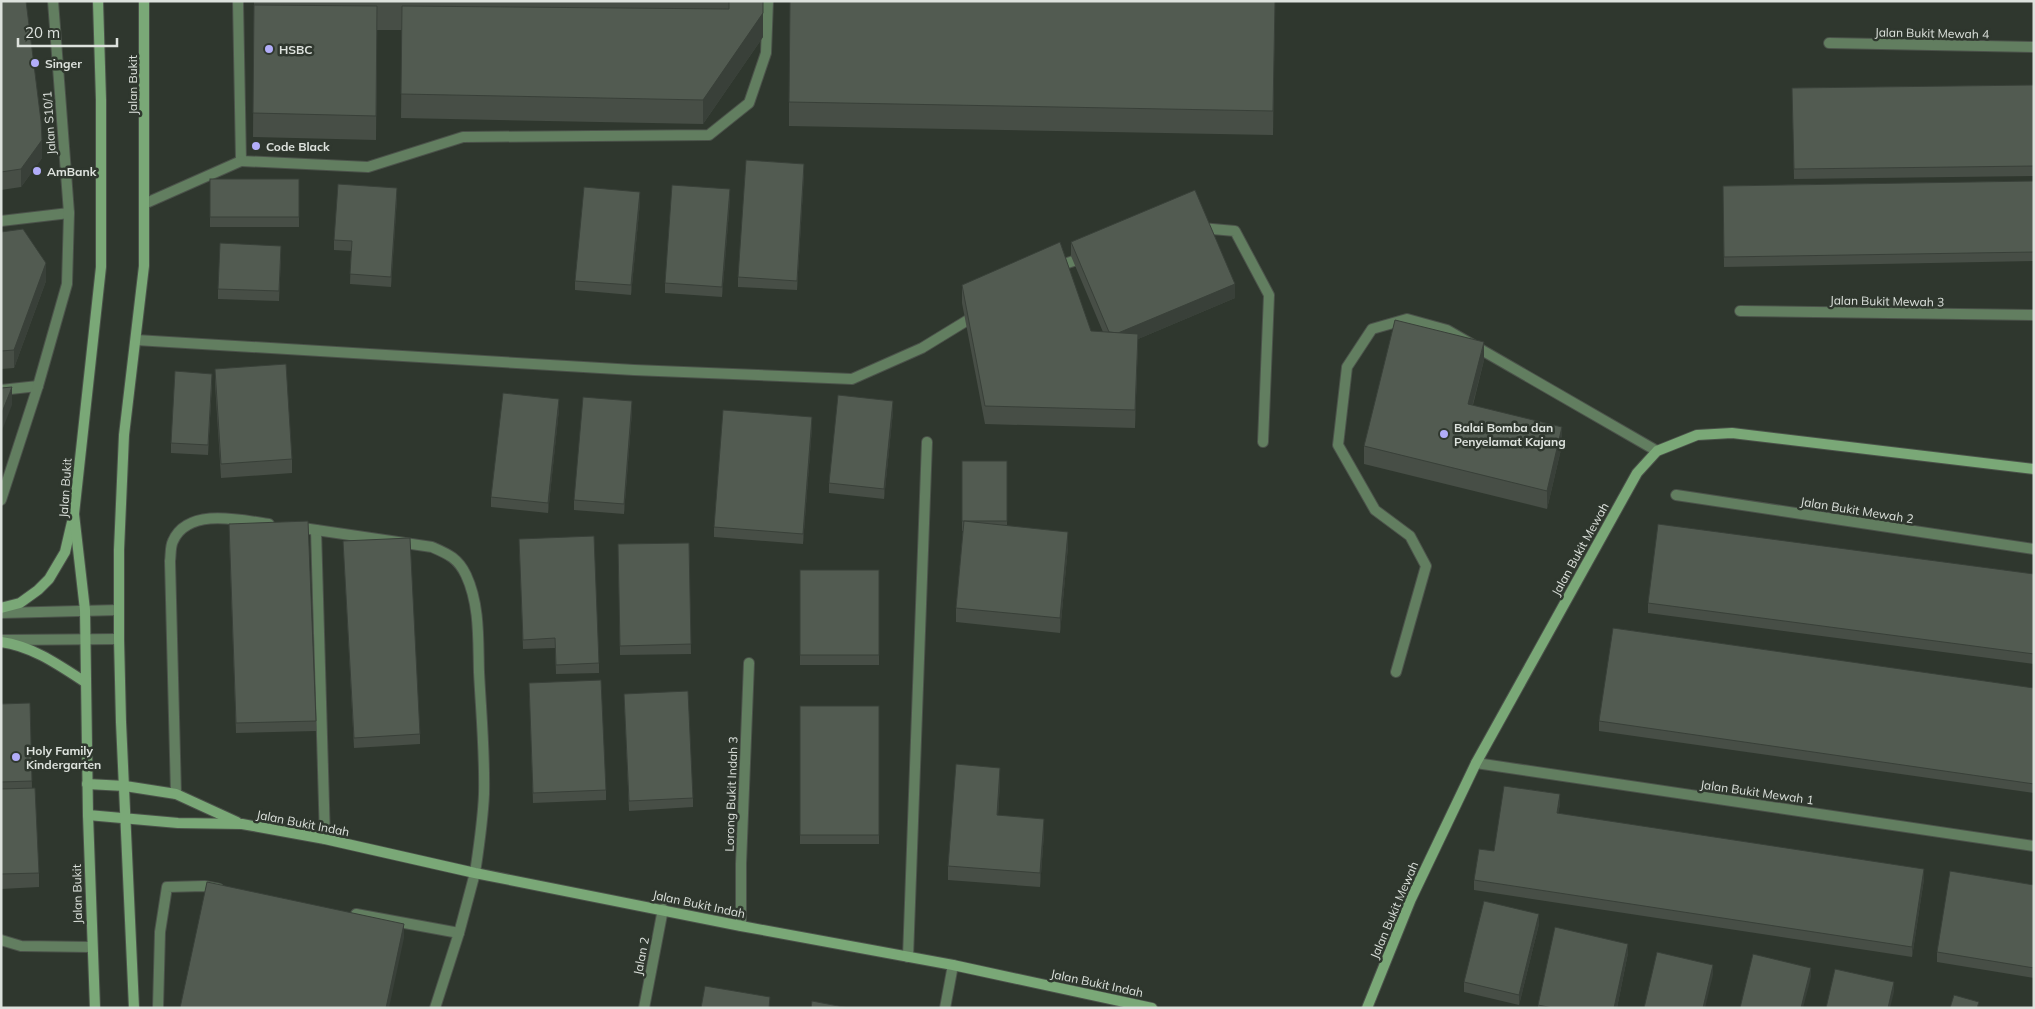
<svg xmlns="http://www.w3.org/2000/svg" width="2035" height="1009" viewBox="0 0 2035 1009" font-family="Mulish,sans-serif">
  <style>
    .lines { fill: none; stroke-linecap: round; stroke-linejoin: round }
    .lane-casing { stroke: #4b524a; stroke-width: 12 }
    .street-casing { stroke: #4b524a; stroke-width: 12 }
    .secondary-casing { stroke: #4b524a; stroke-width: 12 }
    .lane { stroke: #627e60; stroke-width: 10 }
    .street { stroke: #627e60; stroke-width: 10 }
    .secondary { stroke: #7aa877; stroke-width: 10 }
    .wall { fill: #474e46 }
    .shaded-wall { fill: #394039 }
    .building { fill: #525b51; stroke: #394039 }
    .poi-dot { fill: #b2adf9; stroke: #2f372e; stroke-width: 2 }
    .labels { text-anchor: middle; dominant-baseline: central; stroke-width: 5; stroke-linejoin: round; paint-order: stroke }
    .street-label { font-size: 12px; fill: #dde2dd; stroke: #2f372e }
    .poi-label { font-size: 12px; font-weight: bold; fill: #dde2dd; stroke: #2f372e; text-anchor: start }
  </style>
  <rect width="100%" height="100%" fill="#2f372e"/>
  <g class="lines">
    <defs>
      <g id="lane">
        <polyline points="238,1 241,161 368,167 463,137 709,135 749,103 766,53 768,1"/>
        <polyline points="144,204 241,161"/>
        <polyline points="1,390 38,386"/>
        <polyline points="316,530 325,839"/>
        <polyline points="1396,672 1426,566 1410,536 1375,510 1338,445 1347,367 1372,329 1407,319 1447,330 1657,451"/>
        <polyline points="356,914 459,933"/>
        <polyline points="1,940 21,946 91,947"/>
        <polyline points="158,1008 160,932 167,887 204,886 219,889"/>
        <polyline points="435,1008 459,933 475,873"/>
      </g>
      <g id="street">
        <polyline points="1829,43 2034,47"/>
        <polyline points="1,221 69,213"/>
        <polyline points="1201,228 1235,231 1269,295 1263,442"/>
        <polyline points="1055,267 1086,257"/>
        <polyline points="1740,311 2034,315"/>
        <polyline points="136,340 634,370 852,379 922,348 976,315"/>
        <polyline points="1676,495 2034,549"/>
        <polyline points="1,500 38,386 67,284 69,213 53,1"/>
        <path d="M296 527 432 547C448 554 458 558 466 575 480 605 478 640 479 672 481 712 485 753 484 794 483 820 479 846 475 873"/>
        <polyline points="1,613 119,610"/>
        <polyline points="2,640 119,639"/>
        <polyline points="1476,763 2034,846"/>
        <path d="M176 794 170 561C171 555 170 547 173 541 188 507 241 520 269 524"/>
        <polyline points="741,926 741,864 749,663"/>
        <polyline points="908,957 927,442"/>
        <polyline points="644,1008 663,909"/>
        <polyline points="945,1008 953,965"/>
      </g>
      <g id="secondary">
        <polyline points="1,608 20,603 38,590 49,579 65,552 72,522"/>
        <path d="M1 642C32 646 59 665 85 682"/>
        <polyline points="87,784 125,786 176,794 237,822"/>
        <polyline points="88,815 178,823 242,824 325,839 475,873 741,926 953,965 1152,1008"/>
        <polyline points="95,1008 88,815 85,610 74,514 101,267 101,100 98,1"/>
        <polyline points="134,1008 121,722 119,639 119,550 124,435 144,266 144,1"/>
        <polyline points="1367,1008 1411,899 1476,763 1637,473 1657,451 1697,435 1732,433 2034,469"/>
      </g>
    </defs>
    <use href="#lane" class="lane-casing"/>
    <use href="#street" class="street-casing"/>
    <use href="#secondary" class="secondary-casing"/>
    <use href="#lane" class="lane"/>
    <use href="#street" class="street"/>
    <use href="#secondary" class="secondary"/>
  </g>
  <g class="wall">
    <polygon points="1,1 42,158 21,187 1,190"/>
    <polygon points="254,1 763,1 763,37 703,124 401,118 402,30 377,30 376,140 253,137"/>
    <polygon points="1275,1 1273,135 789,126 789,102"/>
    <polygon points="2034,85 2034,176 1794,179 1792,88"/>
    <polygon points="804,174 797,290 738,287 738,277"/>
    <rect x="210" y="179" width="89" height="48"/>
    <polygon points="2034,181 2034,261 1724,267 1723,186"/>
    <polygon points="397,198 391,287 350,284 351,251 334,250 334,240"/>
    <polygon points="730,199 722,297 665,293 665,283"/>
    <polygon points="640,202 631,295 575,290 575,281"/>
    <polygon points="1,232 46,281 14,368 1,369"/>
    <polygon points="1071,242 1235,298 1138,339 1135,428 985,424 962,303 962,285 1091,331 1103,332 1071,256"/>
    <polygon points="281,256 279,301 218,299 218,289"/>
    <polygon points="1484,360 1473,405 1562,445 1547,509 1364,464 1364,446"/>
    <polygon points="215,369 292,459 292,473 221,478 215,383"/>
    <polygon points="212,384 208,455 171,453 171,443"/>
    <polygon points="559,409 548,513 491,507 491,497"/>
    <polygon points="632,411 624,514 574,510 574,500"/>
    <polygon points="893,411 884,499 829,493 829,483"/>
    <polygon points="812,427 803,544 714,537 714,527"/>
    <polygon points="962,461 1007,461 1007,526 1068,546 1060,633 956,622 956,608 963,531 962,531"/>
    <polygon points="229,533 316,721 316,731 236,733"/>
    <polygon points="519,539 599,663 599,673 556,674 555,648 523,649"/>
    <polygon points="343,541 420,734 420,744 354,748"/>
    <polygon points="689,543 691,654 620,655 618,544"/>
    <rect x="800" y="570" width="79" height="95"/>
    <polygon points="2034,574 2034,664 1648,613 1648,603"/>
    <polygon points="529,683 606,790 606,800 533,803"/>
    <polygon points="2034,688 2034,793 1599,731 1599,721"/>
    <polygon points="624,694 693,798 693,807 629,811"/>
    <polygon points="30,703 32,788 39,873 39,887 1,889 1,704"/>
    <rect x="800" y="706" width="79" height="138"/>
    <polygon points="1000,782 998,816 1044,833 1040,887 948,880 948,866"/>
    <polygon points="1560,804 1558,813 1924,879 1912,957 1474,890 1474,880 1494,851"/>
    <polygon points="2034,885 2034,978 1937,962 1937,952"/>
    <polygon points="1539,924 1519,1005 1464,992 1464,982"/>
    <polygon points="1628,953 1617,1008 1538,1008 1538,1005"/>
  </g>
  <g class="shaded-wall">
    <polygon points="763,1 763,37 703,124 703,100"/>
    <polygon points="42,140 42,158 21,187 21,169"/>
    <polygon points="804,164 804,174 797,290 797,281"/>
    <polygon points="397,188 397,198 391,287 391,277"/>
    <polygon points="730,189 730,199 722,297 722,287"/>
    <polygon points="640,192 640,202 631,295 631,285"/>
    <polygon points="46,263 46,281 14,368 14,350"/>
    <polygon points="1235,284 1235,298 1138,339 1135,428 1135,410 1111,336"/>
    <polygon points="1484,342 1484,360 1468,422 1468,404"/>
    <polygon points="12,387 12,405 1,433 1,415"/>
    <polygon points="559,399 559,409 548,513 548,503"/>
    <polygon points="632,401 632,411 624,514 624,504"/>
    <polygon points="893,401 893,411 884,499 884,489"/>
    <polygon points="812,417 812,427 803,544 803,534"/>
    <polygon points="1562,427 1562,445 1547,509 1547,491"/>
    <polygon points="1068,532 1068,546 1060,633 1060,618"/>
    <polygon points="1000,768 1000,782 997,830 997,815"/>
    <polygon points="1560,794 1560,804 1557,823 1557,813"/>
    <polygon points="1044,819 1044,833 1040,887 1040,873"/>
    <polygon points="1924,869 1924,879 1912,957 1912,947"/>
    <polygon points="1539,914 1539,924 1519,1005 1519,995"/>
    <polygon points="404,924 404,938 389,1008 386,1008"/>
    <polygon points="1628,944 1628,953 1617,1008 1614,1008"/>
    <polygon points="1713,965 1713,975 1705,1008 1703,1008"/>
    <polygon points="1811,968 1811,977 1803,1008 1801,1008"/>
    <polygon points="1894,982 1894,992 1890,1008 1888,1008"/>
  </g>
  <g class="building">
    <polygon points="1,1 26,1 41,121 42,140 21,169 1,172"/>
    <polygon points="729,1 763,1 763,13 703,100 401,94 402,6 729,9"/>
    <polygon points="790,1 1275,1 1273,111 789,102"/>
    <polygon points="254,5 377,6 376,116 253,113"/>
    <polygon points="2034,85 2034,166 1794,169 1792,88"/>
    <polygon points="746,160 804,164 797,281 738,277"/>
    <rect x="210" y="179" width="89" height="38"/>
    <polygon points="2034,181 2034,252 1724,257 1723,186"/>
    <polygon points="338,184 397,188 391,277 350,274 352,241 334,240"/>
    <polygon points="672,185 730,189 722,287 665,283"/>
    <polygon points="584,187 640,192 631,285 575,281"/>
    <polygon points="1195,190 1235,284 1118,333 1109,332 1071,242"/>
    <polygon points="23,229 46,263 14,350 1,351 1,232"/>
    <polygon points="1060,242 1091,331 1138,334 1135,410 985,406 962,285"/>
    <polygon points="220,243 281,246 279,291 218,289"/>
    <polygon points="1395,320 1484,342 1468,404 1562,427 1547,491 1364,446"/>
    <polygon points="286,364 292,459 221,464 215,369"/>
    <polygon points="175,371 212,374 208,445 171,443"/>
    <polygon points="12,387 1,415 1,388"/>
    <polygon points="503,393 559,399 548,503 491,497"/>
    <polygon points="838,395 893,401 884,489 829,483"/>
    <polygon points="583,397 632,401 624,504 574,500"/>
    <polygon points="723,410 812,417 803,534 714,527"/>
    <rect x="962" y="461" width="45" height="60"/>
    <polygon points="308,521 316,721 236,723 229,524"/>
    <polygon points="964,521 1068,532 1060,618 956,608"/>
    <polygon points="1658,524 2034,574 2034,654 1648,603"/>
    <polygon points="594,536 599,663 556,665 555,638 523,640 519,539"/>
    <polygon points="410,538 420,734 354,738 343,541"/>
    <polygon points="689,543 691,644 620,646 618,544"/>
    <rect x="800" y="570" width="79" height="85"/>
    <polygon points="1613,628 2034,688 2034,784 1599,721"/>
    <polygon points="601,680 606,790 533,793 529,683"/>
    <polygon points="688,691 693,798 629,801 624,694"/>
    <polygon points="30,703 32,781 1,782 1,704"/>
    <rect x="800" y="706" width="79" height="129"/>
    <polygon points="956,764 1000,768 997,815 1044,819 1040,873 948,866"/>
    <polygon points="1504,786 1560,794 1557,813 1924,869 1912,947 1474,880 1479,849 1494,851"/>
    <polygon points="35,788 39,873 1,874 1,789"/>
    <polygon points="1950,871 2034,885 2034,968 1937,952"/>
    <polygon points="207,882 404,924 386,1008 180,1008"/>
    <polygon points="1484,901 1539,914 1519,995 1464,982"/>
    <polygon points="1555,927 1628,944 1614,1008 1553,1008 1538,1005"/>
    <polygon points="1657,952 1713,965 1703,1008 1644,1008"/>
    <polygon points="1753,954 1811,968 1801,1008 1740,1008"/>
    <polygon points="1835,969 1894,982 1888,1008 1826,1008"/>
    <polygon points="705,986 770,997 769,1008 701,1008"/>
    <polygon points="1954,995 1979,1002 1977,1008 1950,1008"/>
    <polygon points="812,1001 849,1008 811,1008"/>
  </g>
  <g class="poi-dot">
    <circle cx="269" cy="49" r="5"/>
    <circle cx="35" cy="63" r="5"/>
    <circle cx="256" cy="146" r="5"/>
    <circle cx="37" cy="171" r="5"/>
    <circle cx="1444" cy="434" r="5"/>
    <circle cx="16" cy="757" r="5"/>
  </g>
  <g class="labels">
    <g class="street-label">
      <text transform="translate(1932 33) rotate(1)">Jalan Bukit Mewah 4</text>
      <text transform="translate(132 85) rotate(-90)">Jalan Bukit</text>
      <text transform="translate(49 123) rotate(-94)">Jalan S10/1</text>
      <text transform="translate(1887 301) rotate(1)">Jalan Bukit Mewah 3</text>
      <text transform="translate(65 488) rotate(-86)">Jalan Bukit</text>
      <text transform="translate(1857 510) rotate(9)">Jalan Bukit Mewah 2</text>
      <text transform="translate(1580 549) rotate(-61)">Jalan Bukit Mewah</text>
      <text transform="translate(1757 792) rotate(8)">Jalan Bukit Mewah 1</text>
      <text transform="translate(731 794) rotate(-88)">Lorong Bukit Indah 3</text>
      <text transform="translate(303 823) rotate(11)">Jalan Bukit Indah</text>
      <text transform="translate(77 894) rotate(-91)">Jalan Bukit</text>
      <text transform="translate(699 904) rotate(12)">Jalan Bukit Indah</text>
      <text transform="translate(1394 910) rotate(-67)">Jalan Bukit Mewah</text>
      <text transform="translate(641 956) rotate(-79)">Jalan 2</text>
      <text transform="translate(1097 983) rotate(12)">Jalan Bukit Indah</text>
    </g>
    <g class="poi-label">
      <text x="279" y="49">HSBC</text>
      <text x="45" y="63">Singer</text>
      <text x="266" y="146">Code Black</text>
      <text x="47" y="171">AmBank</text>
      <text x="1454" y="427">Balai Bomba dan<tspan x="1454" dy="14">Penyelamat Kajang</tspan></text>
      <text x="26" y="750">Holy Family<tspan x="26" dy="14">Kindergarten</tspan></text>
    </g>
  </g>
  <rect width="2035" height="1009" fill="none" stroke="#dde2dd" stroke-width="5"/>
  <path d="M18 38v8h99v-8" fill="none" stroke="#dde2dd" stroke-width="2.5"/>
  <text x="25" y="38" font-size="15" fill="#dde2dd" stroke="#2f372e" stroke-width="4" paint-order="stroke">20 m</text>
</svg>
